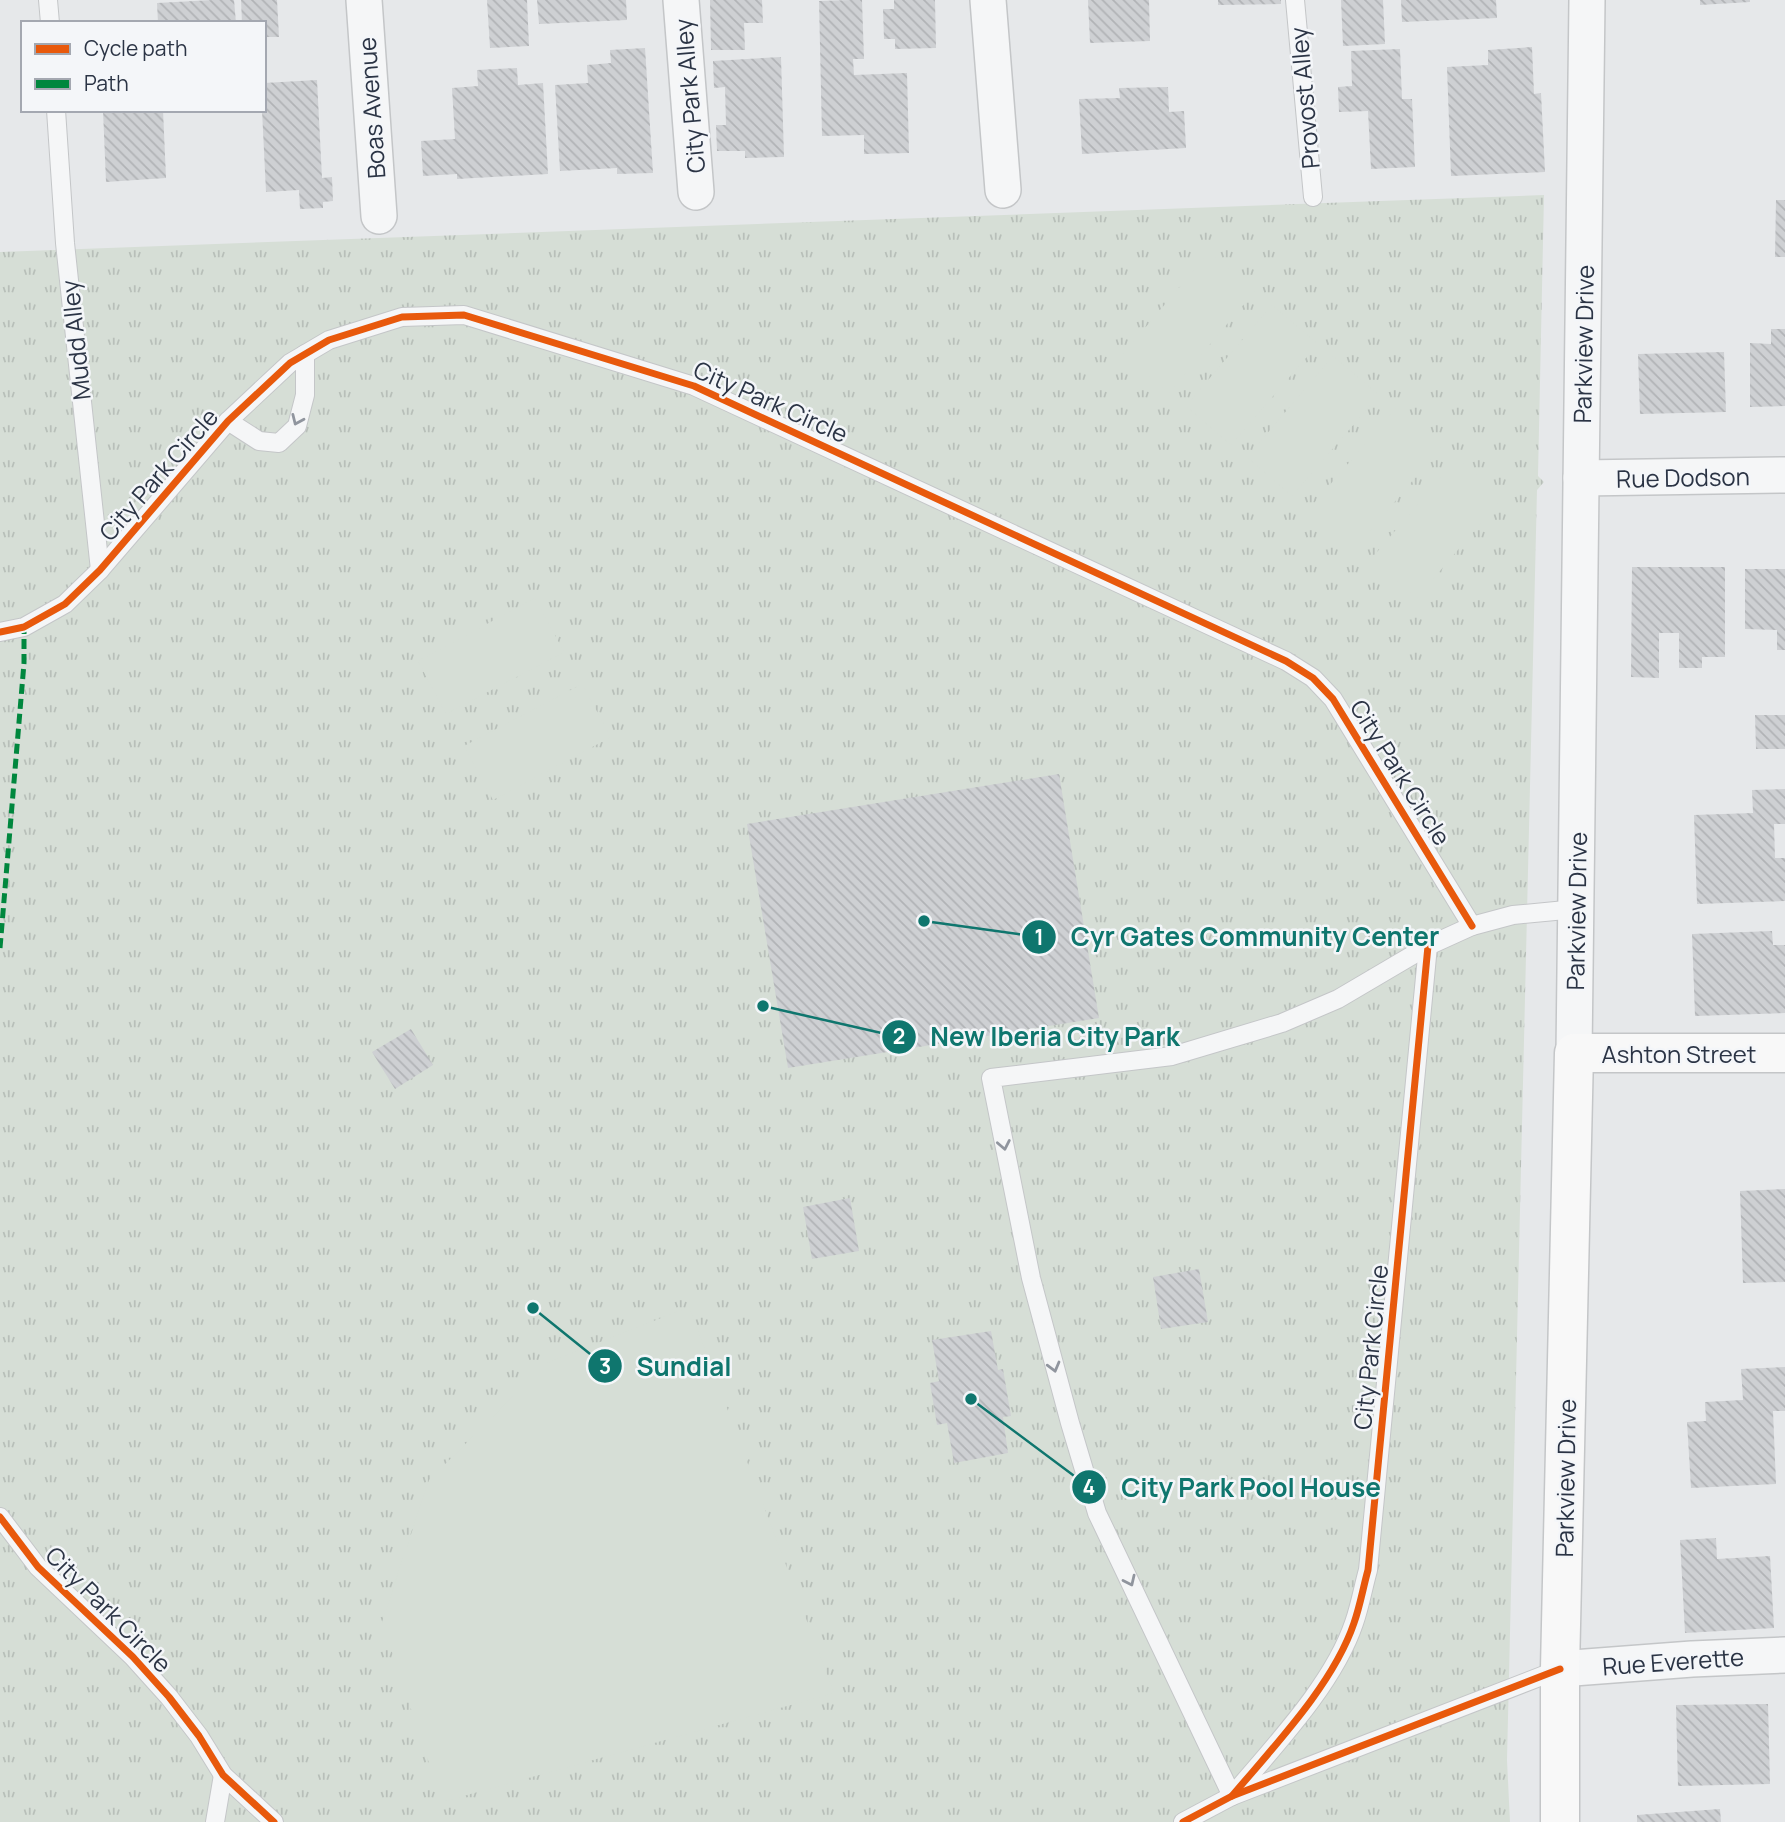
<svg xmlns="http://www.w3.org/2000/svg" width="1785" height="1822" viewBox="0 0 1785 1822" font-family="Manrope,sans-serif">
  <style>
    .grass { fill: url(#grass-tufts) }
    .pitch { fill: #d6ded6 }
    .building { fill: url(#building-back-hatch) }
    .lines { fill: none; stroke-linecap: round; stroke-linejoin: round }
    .lane-casing { stroke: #c4c6c8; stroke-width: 20 }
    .street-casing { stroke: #c4c6c8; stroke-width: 38 }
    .secondary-casing { stroke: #c4c6c8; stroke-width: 41 }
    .lane { stroke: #f5f6f7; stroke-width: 18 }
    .street { stroke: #f5f6f7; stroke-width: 35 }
    .secondary { stroke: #f8f8f8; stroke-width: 38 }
    .quiet { stroke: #00873e; stroke-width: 5; stroke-dasharray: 10 5; stroke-linecap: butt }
    .cycleway-casing { stroke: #f4f6f9; stroke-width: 11 }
    .cycleway { stroke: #e8590c; stroke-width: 7 }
    .oneway { stroke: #90959e }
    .labels { text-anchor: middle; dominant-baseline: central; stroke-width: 5; stroke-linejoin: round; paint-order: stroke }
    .street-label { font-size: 24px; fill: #2b3445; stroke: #f4f6f9 }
    .leader { fill: none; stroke: #0f766e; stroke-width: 2.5 }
    .callout-dot { fill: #0f766e; stroke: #f4f6f9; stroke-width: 2.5 }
    .mark-label { font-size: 21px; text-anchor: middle; font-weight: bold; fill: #fff }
    .callout-label { font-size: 26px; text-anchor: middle; font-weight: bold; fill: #0f766e; stroke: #f4f6f9; stroke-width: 5; stroke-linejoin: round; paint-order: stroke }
  </style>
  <defs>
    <pattern id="grass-tufts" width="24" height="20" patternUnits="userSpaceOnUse" patternTransform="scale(1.75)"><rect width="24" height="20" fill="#d6ded6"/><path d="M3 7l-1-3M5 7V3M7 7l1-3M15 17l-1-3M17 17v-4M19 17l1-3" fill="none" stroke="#b8bfb9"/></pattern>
    <pattern id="building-back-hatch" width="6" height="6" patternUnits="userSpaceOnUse" patternTransform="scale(1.75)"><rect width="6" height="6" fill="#ced0d3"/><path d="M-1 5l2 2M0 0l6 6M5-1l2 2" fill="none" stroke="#b1b3b6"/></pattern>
  </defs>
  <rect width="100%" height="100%" fill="#e6e8ea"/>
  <polygon class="grass" points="1544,195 1538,476 1544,482 1537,490 1507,1760 1510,1822 0,1822 0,252"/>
  <g class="pitch">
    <polygon points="1209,252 1255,291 1169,393 1123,354"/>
    <polygon points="1272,305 1318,344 1231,445 1186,406"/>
    <polygon points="1333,356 1379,395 1292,496 1247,457"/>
    <polygon points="1396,408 1441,447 1355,549 1309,509"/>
    <polygon points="1457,458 1503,497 1417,598 1371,559"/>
    <polygon points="535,598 564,652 446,714 418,661"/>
    <polygon points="582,684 611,737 493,800 464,746"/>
    <polygon points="689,1307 834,1693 442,1802 382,1622 429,1480 547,1363"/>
  </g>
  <g class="building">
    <polygon points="213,0 234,0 236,23 158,23 157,3"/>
    <polygon points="241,0 277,0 279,37 264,37 264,23 242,23"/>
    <polygon points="487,0 527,0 529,46 490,48"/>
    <polygon points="537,0 626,0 627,20 539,24"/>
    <polygon points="710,0 762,0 763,23 744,23 745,50 711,50"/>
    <polygon points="852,0 862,0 864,59 853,59 854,75 907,73 909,153 864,154 864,135 822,136 819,1"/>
    <polygon points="894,0 935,0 936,48 895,49 895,39 884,39 883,9 894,9"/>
    <polygon points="1088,0 1149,0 1150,41 1090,43"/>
    <polygon points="1218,0 1281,0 1281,4 1218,5"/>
    <polygon points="1341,0 1383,0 1385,44 1343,46"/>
    <polygon points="1401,0 1496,0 1497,18 1402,22"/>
    <polygon points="1700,0 1750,0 1750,2 1700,5"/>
    <polygon points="1532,47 1534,94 1541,93 1545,172 1451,176 1447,67 1488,65 1488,50"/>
    <polygon points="645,48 653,173 617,174 617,168 560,171 555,85 588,83 587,65 611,63 610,50"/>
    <polygon points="1400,49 1402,99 1412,99 1415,167 1371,169 1368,111 1339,112 1338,87 1352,86 1351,51"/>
    <polygon points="781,57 784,157 745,158 745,151 717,151 716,125 726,125 725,87 714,88 713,61"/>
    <polygon points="517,68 518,85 543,83 548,174 457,179 457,174 423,176 421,141 455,139 452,88 478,86 477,70"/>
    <polygon points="317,80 322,178 332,177 333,201 323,202 323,208 300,209 299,190 266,192 262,110 264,110 264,83"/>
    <polygon points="1168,87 1169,112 1184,111 1186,148 1082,154 1079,99 1120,98 1119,88"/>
    <polygon points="103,110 163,110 166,178 106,182"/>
    <polygon points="1776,200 1785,200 1785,257 1775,257"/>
    <polygon points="1771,329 1785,329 1785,406 1750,407 1750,343 1771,344"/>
    <polygon points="1724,352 1726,412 1640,414 1638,354"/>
    <polygon points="1632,567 1725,567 1725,657 1702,657 1702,668 1679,668 1679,633 1659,633 1659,678 1631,677"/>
    <polygon points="1745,569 1785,569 1785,650 1777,650 1777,630 1745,629"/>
    <polygon points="1755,715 1785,715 1785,749 1756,749"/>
    <polygon points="1059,774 1099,1018 788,1068 747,824"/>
    <polygon points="1785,789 1785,824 1774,824 1775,858 1785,858 1785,901 1697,904 1694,815 1753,813 1752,790"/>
    <polygon points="1772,931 1773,945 1785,945 1785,1013 1695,1016 1692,934"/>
    <polygon points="411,1029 433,1065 395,1089 372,1052"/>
    <polygon points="1785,1189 1785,1282 1743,1283 1740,1191"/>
    <polygon points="850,1198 859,1251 812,1259 803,1207"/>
    <polygon points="1199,1269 1208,1322 1161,1329 1153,1277"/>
    <polygon points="991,1331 998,1370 1003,1369 1011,1416 1003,1417 1008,1453 954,1463 947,1423 937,1425 930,1383 939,1381 932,1340"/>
    <polygon points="1785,1367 1785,1411 1773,1411 1776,1484 1691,1488 1687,1422 1706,1421 1705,1402 1743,1400 1741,1369"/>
    <polygon points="1716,1538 1717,1559 1770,1556 1774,1628 1685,1633 1680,1540"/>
    <polygon points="1768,1704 1770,1784 1678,1786 1676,1705"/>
    <polygon points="1720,1809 1721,1822 1637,1822 1637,1815"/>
  </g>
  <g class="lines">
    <defs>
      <g id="lane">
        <polyline points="48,0 50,23"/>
        <polyline points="1295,0 1313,197"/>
        <polyline points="56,110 65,243 100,570"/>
        <polyline points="228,421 259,441 279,443 297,426 305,395 305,354"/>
        <polyline points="0,632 24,627 65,604 100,570 228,421 290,363 329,340 402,317 464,315 694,386 1286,661 1313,678 1333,699 1472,926"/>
        <polyline points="0,1517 38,1567 133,1657 169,1697 199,1736 223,1775 274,1822"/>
        <polyline points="1232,1796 1097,1513 1070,1423 1031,1278 991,1078 1172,1056 1282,1023 1338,999 1428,946 1472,926 1513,915 1576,909"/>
        <path d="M1232 1796C1274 1746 1333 1685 1354 1623 1360 1606 1363 1588 1368 1570L1428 946"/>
        <polyline points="215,1822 223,1775"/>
        <polyline points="1183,1822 1232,1796 1560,1669"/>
      </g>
      <g id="street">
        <polyline points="364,0 379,216"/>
        <polyline points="681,0 696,192"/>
        <polyline points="988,0 1003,190"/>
        <polyline points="1581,478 1785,475"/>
        <polyline points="1574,1053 1587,0"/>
        <polyline points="1560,1669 1692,1659 1785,1655"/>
      </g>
      <polyline id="secondary" points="1560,1822 1560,1669 1574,1053 1785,1053"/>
    </defs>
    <use href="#lane" class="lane-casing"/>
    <use href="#street" class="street-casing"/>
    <use href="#secondary" class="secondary-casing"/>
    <use href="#lane" class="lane"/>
    <use href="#street" class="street"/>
    <use href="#secondary" class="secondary"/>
    <polyline class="quiet" points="0,948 24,663 24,627"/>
    <defs>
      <g id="cycleway">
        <polyline points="0,632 24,627 65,604 100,570 228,421 290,363 329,340 402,317 464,315 694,386 1286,661 1313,678 1333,699 1472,926"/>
        <polyline points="0,1517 38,1567 133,1657 169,1697 199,1736 223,1775 274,1822"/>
        <path d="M1232 1796C1274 1746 1333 1685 1354 1623 1360 1606 1363 1588 1368 1570L1428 946"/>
        <polyline points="1183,1822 1232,1796 1560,1669"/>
      </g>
    </defs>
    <use href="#cycleway" class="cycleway-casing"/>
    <use href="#cycleway" class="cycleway"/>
  </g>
  <defs><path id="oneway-chevron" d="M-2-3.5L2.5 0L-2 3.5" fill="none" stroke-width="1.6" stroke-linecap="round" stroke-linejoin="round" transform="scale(1.75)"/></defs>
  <g class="oneway">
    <use href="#oneway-chevron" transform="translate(297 420) rotate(114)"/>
    <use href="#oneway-chevron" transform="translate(1004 1145) rotate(79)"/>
    <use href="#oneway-chevron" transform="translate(1054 1367) rotate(75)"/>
    <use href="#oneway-chevron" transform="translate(1130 1581) rotate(65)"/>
  </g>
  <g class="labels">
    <g class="street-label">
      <text transform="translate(689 96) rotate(-95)">City Park Alley</text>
      <text transform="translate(1304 98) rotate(-95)">Provost Alley</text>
      <text transform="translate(371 108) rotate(-94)">Boas Avenue</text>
      <text transform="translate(75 340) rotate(-96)">Mudd Alley</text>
      <text transform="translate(1583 344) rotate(-89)">Parkview Drive</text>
      <text transform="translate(771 401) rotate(24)">City Park Circle</text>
      <text transform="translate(158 474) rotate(-49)">City Park Circle</text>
      <text transform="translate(1683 477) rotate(-1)">Rue Dodson</text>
      <text transform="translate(1401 772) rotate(58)">City Park Circle</text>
      <text transform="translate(1576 911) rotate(-89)">Parkview Drive</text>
      <text x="1679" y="1053">Ashton Street</text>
      <text transform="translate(1370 1347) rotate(-84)">City Park Circle</text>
      <text transform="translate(1565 1478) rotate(-89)">Parkview Drive</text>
      <text transform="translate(109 1609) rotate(45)">City Park Circle</text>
      <text transform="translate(1673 1661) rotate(-4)">Rue Everette</text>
    </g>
  </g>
  <path class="leader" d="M924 921L1039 937M763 1006L899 1037M533 1308L605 1366M971 1399L1089 1487"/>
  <g class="callout-dot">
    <circle cx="924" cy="921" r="7"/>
    <circle cx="763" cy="1006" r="7"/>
    <circle cx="533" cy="1308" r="7"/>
    <circle cx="971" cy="1399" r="7"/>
    <circle cx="1039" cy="937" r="18"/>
    <circle cx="899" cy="1037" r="18"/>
    <circle cx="605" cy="1366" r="18"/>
    <circle cx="1089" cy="1487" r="18"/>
  </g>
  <g class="mark-label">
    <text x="1039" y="945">1</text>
    <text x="899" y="1044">2</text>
    <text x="605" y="1374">3</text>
    <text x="1089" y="1495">4</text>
  </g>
  <g class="callout-label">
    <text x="1255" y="946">Cyr Gates Community Center</text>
    <text x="1055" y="1046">New Iberia City Park</text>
    <text x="684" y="1376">Sundial</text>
    <text x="1251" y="1497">City Park Pool House</text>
  </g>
  <rect x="21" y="21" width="245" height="91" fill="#f4f6f9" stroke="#a4a8b1" stroke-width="2"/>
  <rect x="35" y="44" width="35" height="10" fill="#e8590c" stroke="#a4a8b1" stroke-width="2"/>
  <text x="84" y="56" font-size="21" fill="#2b3445">Cycle path</text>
  <rect x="35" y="79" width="35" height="10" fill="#00873e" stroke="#a4a8b1" stroke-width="2"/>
  <text x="84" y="91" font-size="21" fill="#2b3445">Path</text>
</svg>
